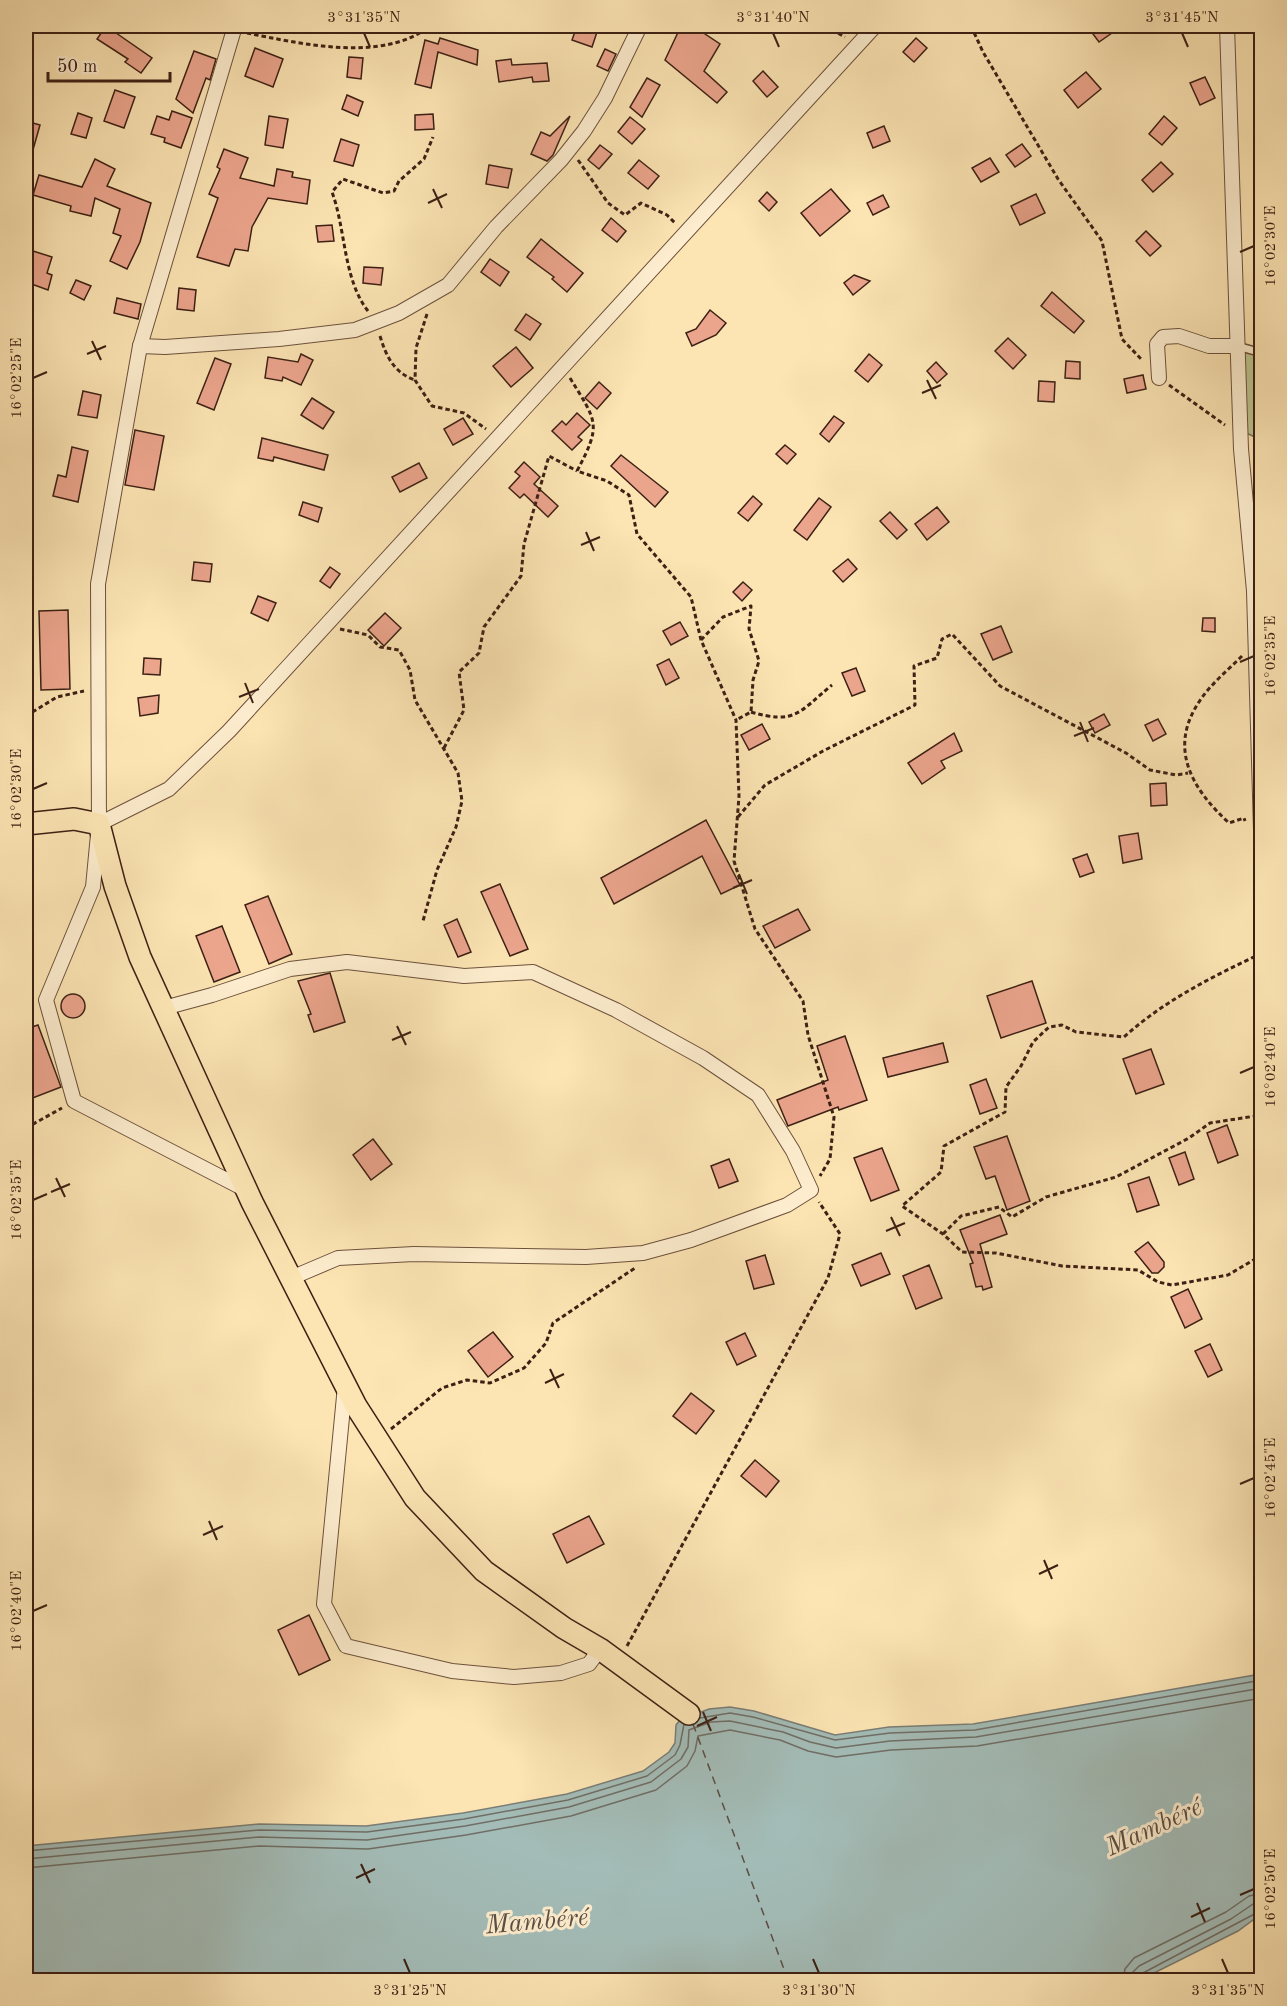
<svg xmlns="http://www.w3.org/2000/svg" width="1287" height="2006" viewBox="0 0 1287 2006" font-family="'Old Standard TT',serif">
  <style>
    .green { fill: #bcc58f; stroke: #7c7252; stroke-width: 1.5 }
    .water { fill: #a3bcb7; stroke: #7a7e76; stroke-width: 1.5 }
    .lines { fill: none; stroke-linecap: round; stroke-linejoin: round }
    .shore { stroke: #706e66; stroke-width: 1.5 }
    .ferry { stroke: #5b4f45; stroke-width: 1.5; stroke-dasharray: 8 6; stroke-linecap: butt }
    .building { fill: #eca58d; stroke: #3c2014; stroke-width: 1.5 }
    .service-casing { stroke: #6c513c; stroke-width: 10 }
    .minor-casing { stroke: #6c513c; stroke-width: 16 }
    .primary-casing { stroke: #3c2014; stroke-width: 24 }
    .path { stroke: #3c2014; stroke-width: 3; stroke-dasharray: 4.5 3; stroke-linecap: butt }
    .service { stroke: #fdedce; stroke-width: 7 }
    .minor { stroke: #fdedce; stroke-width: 14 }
    .primary { stroke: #fce4b3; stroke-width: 21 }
    .ticks { fill: none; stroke: #3c2014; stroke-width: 2 }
    .labels { text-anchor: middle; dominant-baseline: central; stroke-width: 6; stroke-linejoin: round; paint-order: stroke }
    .water-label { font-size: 26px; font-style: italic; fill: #5b4f45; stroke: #fdedce }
    .neatline { fill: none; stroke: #3c2014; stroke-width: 2 }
    .ticks-label { font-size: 15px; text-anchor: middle; fill: #3c2014 }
  </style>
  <rect width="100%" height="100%" fill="#fce4b3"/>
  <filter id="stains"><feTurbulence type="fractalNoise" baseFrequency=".00333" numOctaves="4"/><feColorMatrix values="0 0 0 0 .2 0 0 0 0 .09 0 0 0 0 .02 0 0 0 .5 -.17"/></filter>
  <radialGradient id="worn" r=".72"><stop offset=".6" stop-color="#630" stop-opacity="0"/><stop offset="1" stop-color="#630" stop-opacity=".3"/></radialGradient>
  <polygon class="green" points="1241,351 1261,356 1261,433 1257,438 1242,431"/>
  <polygon class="water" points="1261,1674 1261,1914 1238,1931 1140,1980 26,1980 26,1846 259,1824 366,1826 463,1813 567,1794 643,1771 669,1752 675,1743 676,1725 680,1720 709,1709 730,1707 754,1711 835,1735 889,1727 973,1724"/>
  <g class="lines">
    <g class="shore">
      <polyline points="700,1718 730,1713 753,1717 835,1740 890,1733 975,1730 1262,1680"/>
      <polyline points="26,1851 259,1830 367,1832 464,1819 568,1800 647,1776 675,1755 680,1745 684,1724"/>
      <polyline points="26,1859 259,1837 367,1840 465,1826 569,1807 651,1782 681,1759 688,1747 689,1730 711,1722 730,1721 783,1732 810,1742 836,1748 890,1741 976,1737 1262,1688"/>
      <polyline points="26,1868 259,1846 368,1849 466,1835 571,1816 656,1790 687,1766 695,1751 698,1736 730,1730 780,1740 808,1751 836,1757 891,1750 977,1746 1262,1698"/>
      <polyline points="1123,1980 1125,1969 1134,1958 1226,1912 1249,1896 1262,1893"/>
      <polyline points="1132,1980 1133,1972 1139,1966 1231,1919 1253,1904 1262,1902"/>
      <polyline points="1139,1980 1143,1973 1262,1910"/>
    </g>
    <polyline class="ferry" points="693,1724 788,1980"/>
  </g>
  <g class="building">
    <polygon points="106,26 152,58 141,73 125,62 128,59 97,39"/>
    <polygon points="577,26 598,29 592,47 572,40"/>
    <polygon points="681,26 693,26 720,44 704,71 727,92 717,103 665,60"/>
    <polygon points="1087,26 1122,26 1099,42"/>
    <polygon points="440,38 478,50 477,65 438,52 431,88 415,84 425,40 438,44"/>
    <polygon points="916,38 927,48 914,62 903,52"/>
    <polygon points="255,48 283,59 273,87 245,76"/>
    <polygon points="605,49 616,54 608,71 597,66"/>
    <polygon points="194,51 216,59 210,80 206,78 193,113 176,99"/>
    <polygon points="349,57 363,58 361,79 347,77"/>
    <polygon points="511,59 512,65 547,63 549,81 533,82 532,77 499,82 496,61"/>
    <polygon points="763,71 778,87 767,97 753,81"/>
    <polygon points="1086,72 1101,89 1078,108 1064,90"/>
    <polygon points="1205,77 1215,98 1200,105 1190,83"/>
    <polygon points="647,78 660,85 642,117 630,107"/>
    <polygon points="115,90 135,97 124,128 104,121"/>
    <polygon points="347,95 363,102 358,116 342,109"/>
    <polygon points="172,111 192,118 181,148 164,142 165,138 151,134 157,116 169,120"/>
    <polygon points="78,113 92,118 86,138 71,134"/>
    <polygon points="433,114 434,129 415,130 415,115"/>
    <polygon points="269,116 288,119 283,148 265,145"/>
    <polygon points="570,116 553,155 547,161 531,154 541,132 550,136"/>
    <polygon points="1164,116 1177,128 1162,145 1149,134"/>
    <polygon points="630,117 645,129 632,144 618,132"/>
    <polygon points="26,121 40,125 29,164 26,163"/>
    <polygon points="884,126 890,141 873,148 867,133"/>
    <polygon points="341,139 359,145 353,166 334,161"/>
    <polygon points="1022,144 1031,156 1015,167 1006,155"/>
    <polygon points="600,145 612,154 599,169 588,160"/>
    <polygon points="224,149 248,158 240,178 274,186 277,169 293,172 292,177 310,180 307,204 268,198 252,227 248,251 235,249 229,266 197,257 218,198 209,194 220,169 217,167"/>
    <polygon points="990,158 999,172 981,182 972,168"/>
    <polygon points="95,159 115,169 107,186 151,203 140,242 127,269 110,261 121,236 113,233 120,209 95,198 91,216 70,211 71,206 33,195 39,175 82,187"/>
    <polygon points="639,160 659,176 648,189 628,173"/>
    <polygon points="1161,162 1173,174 1153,192 1142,180"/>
    <polygon points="489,165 512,169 508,188 486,184"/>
    <polygon points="831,189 850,211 820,236 801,213"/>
    <polygon points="767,192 777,202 769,211 759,201"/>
    <polygon points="1036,194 1045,213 1020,225 1011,206"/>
    <polygon points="883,195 889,207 873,215 867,203"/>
    <polygon points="611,218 626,231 617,242 602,230"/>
    <polygon points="332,225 334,241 318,242 316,226"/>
    <polygon points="1146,231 1161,246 1150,256 1136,241"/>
    <polygon points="541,239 583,273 567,292 552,279 554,277 527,257"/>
    <polygon points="33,251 52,257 47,273 52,275 48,290 26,282"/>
    <polygon points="490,259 509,272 500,286 481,272"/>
    <polygon points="364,267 383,268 381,285 363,283"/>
    <polygon points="854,275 870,281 853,295 844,283"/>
    <polygon points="76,280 91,286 84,300 70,293"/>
    <polygon points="179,288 196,290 194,311 177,309"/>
    <polygon points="1052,292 1084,321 1074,333 1041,306"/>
    <polygon points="117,298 141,304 138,319 114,313"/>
    <polygon points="710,310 726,323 716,335 692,346 686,333 696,329"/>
    <polygon points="526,314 541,324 530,340 515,330"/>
    <polygon points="1008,338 1026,355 1013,369 995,351"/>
    <polygon points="516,347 533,368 511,387 493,366"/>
    <polygon points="301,354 313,360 301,385 283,377 282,381 265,378 268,357 298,362"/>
    <polygon points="869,354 882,365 868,382 855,371"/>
    <polygon points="215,358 231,364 214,410 197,403"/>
    <polygon points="1066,361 1080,362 1080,379 1065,378"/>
    <polygon points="936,362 947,374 937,383 927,371"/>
    <polygon points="1143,375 1146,389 1127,393 1124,379"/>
    <polygon points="1039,381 1055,382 1054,402 1038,401"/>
    <polygon points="599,382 611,393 597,409 585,398"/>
    <polygon points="83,391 101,395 97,418 78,415"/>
    <polygon points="312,398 334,412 323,429 301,415"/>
    <polygon points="577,413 590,425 578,437 582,440 572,450 552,431 562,421 566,425"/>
    <polygon points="834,416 844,423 829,442 820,434"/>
    <polygon points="463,418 473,434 453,445 444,429"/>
    <polygon points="135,430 164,436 154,490 125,485"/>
    <polygon points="262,438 328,455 324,470 274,457 273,461 258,458"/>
    <polygon points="785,445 796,454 787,464 776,454"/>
    <polygon points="72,447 88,451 78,502 53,496 58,475 66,477"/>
    <polygon points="621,455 668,492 655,507 611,466"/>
    <polygon points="524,462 540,477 534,484 558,506 548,517 524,494 520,498 509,488 520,476 515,472"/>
    <polygon points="419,463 427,478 400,492 392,477"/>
    <polygon points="753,496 762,504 748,521 738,513"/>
    <polygon points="819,498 831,507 807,540 794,530"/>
    <polygon points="303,502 322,508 318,522 299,515"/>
    <polygon points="937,507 949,522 927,540 915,524"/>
    <polygon points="890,512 907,530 897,539 880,521"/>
    <polygon points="848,559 857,569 843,582 833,571"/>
    <polygon points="194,562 212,564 210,582 192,580"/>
    <polygon points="330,567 340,574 330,588 320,581"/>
    <polygon points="743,582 752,590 742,601 733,592"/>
    <polygon points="258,596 276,603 268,621 251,613"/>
    <polygon points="68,610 70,689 41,690 39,611"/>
    <polygon points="385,613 401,628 384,646 368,630"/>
    <polygon points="1203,618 1215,618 1215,632 1202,631"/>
    <polygon points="680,622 688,636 671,645 663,631"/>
    <polygon points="1001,626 1012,652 993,660 981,634"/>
    <polygon points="144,658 161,659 160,675 143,674"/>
    <polygon points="669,659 679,678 666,685 657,665"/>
    <polygon points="856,668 865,691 852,696 842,673"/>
    <polygon points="159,695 158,713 140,716 138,698"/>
    <polygon points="1104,714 1110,725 1095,733 1089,722"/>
    <polygon points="1158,719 1166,734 1153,741 1145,725"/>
    <polygon points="762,724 770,739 749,750 741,735"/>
    <polygon points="954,733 962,751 941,761 945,768 922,784 908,763"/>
    <polygon points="1166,783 1167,805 1151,806 1150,784"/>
    <polygon points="706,820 740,885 721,894 702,856 614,904 601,878"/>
    <polygon points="1138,833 1142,859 1123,863 1119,836"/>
    <polygon points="1087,854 1094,872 1080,877 1073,859"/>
    <polygon points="500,884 528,949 510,956 481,892"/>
    <polygon points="268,896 292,954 269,964 245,905"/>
    <polygon points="798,909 810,930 775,948 763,926"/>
    <polygon points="457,919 471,952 458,957 444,925"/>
    <polygon points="222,926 240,972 214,982 196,936"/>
    <polygon points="330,973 345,1022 314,1032 308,1015 311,1014 298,981"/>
    <polygon points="1032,981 1046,1023 1001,1038 987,996"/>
    <circle cx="73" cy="1006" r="12"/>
    <polygon points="38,1025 61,1087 30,1099 26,1088 26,1029"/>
    <polygon points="845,1036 867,1100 839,1110 838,1107 788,1126 777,1100 828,1080 817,1046"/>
    <polygon points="943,1043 948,1062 888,1077 883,1058"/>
    <polygon points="1151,1049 1164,1084 1136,1094 1123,1059"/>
    <polygon points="986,1079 997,1108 980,1114 970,1085"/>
    <polygon points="1227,1125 1238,1155 1218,1163 1207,1133"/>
    <polygon points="1007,1136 1030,1201 1007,1210 995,1176 986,1179 974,1147"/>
    <polygon points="373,1139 392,1164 371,1180 353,1155"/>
    <polygon points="882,1148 899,1190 871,1201 854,1158"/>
    <polygon points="1185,1152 1194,1179 1179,1185 1169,1158"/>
    <polygon points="729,1159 738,1181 719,1188 711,1166"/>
    <polygon points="1149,1177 1159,1205 1137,1212 1128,1184"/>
    <polygon points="1000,1215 1007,1234 980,1244 992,1287 983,1290 982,1286 976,1287 970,1264 973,1263 960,1230"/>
    <polygon points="1148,1242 1164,1262 1164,1267 1158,1273 1152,1273 1135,1252"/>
    <polygon points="881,1253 890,1274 861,1286 852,1265"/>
    <polygon points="765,1255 774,1284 754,1289 746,1261"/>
    <polygon points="929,1265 942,1298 916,1309 903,1276"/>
    <polygon points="1188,1289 1202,1319 1185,1328 1171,1297"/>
    <polygon points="493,1332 513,1357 488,1377 468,1351"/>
    <polygon points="745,1333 756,1356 737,1365 726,1342"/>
    <polygon points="1210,1344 1222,1370 1208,1377 1195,1351"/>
    <polygon points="691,1393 714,1411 696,1434 673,1416"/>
    <polygon points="755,1460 779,1481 766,1497 741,1476"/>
    <polygon points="589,1516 604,1544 567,1563 553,1534"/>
    <polygon points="309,1615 330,1660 299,1675 278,1630"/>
  </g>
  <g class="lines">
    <defs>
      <polyline id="service" points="1237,346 1262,353"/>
      <g id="minor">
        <polyline points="235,26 140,346 98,584 99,824 93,887 46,1000 74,1101 248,1191"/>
        <polyline points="1227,26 1241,449 1254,591 1262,864"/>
        <polyline points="140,346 165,347 279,339 355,330 399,313 448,285 496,227 561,160 584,131 605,98 640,26"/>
        <polyline points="1159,378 1157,344 1163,337 1179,336 1209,346 1237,346"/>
        <polyline points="99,824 169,789 229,731 875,26"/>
        <polyline points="164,1008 212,995 290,969 347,962 464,976 533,972 616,1010 703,1058 758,1095 793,1151 811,1190 787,1205 691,1240 643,1253 586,1257 414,1254 338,1258 291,1278"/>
        <polyline points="345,1386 324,1604 346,1646 452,1671 514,1677 561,1673 589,1664 600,1649"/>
      </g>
      <polyline id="primary" points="26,824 74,819 99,824 115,886 140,957 252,1202 356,1406 415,1498 484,1571 564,1628 600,1649 689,1714"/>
    </defs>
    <use href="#service" class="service-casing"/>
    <use href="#minor" class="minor-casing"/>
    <use href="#primary" class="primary-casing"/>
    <g class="path">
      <polyline points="825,26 845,37"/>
      <polyline points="971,26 983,52 1058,179 1102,241 1122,339 1142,360"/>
      <polyline points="1125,26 1126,26"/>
      <path d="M247 33C302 44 383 63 430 26"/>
      <polyline points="578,160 608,203 625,215 641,203 667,215 676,224"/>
      <path d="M368 311C343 279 346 230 332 192L343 179 383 193 394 191 399 181 424 159 433 137"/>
      <polyline points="427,314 416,348 415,380 432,406 464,413 486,429"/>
      <path d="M380 336C386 356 394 373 415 380"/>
      <path d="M570 378C597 422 602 424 577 471L607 481 629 495 637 534 691 597 701 640 736 720 739 796 734 861 755 929 803 1001 808 1035 834 1117 830 1159 820 1176"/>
      <polyline points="1169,385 1225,425"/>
      <polyline points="1254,441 1262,443"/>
      <polyline points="340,629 368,635 380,647 399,650 410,670 415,700 458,773 462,801 456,827 437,870 423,921"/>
      <polyline points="701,640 723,617 751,606 749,629 759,661 753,680 751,712 736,720"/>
      <path d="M1242 656C1228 670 1212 683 1201 699 1167 747 1191 788 1229 823L1244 818 1245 821"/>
      <path d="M751 712C796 725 799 712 832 685"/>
      <polyline points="26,716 57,697 84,691"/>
      <polyline points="444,748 464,710 459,672 479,653 484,627 521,576 524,544 549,456 577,471"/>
      <polyline points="738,817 765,785 823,751 915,705 914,666 937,658 942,639 952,634 1000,686 1126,753 1150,770 1176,775 1188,773"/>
      <path d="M1262 953C1212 977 1165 1000 1124 1037L1076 1032 1062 1025 1049 1027 1033 1042 1021 1066 1006 1087 1005 1112 944 1146 941 1172 902 1206 943 1234 962 1252 996 1253 1062 1266 1138 1270 1158 1282 1172 1285 1228 1275 1262 1255"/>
      <polyline points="26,1128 62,1108"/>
      <polyline points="943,1234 961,1216 999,1207 1012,1217 1046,1197 1116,1177 1189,1138 1210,1123 1262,1115"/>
      <polyline points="391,1429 442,1388 467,1380 490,1383 524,1368 546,1343 553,1323 635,1268"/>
      <polyline points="627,1646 828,1278 840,1234 819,1202"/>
    </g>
    <use href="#service" class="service"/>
    <use href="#minor" class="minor"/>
    <use href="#primary" class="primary"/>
  </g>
  <path class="ticks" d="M364 33 370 47M773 33 779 47M1182 33 1188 47M433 189 442 208M428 203 447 194M1240 252 1254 246M92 341 101 360M87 354 106 346M33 378 47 372M927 380 936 399M922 393 941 385M586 532 594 551M581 545 600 537M1240 662 1254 656M245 683 253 703M239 697 259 689M1080 722 1088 742M1074 736 1094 728M33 789 47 783M739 874 747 894M733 888 752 880M397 1026 406 1045M392 1040 411 1032M1240 1073 1254 1067M56 1178 65 1197M51 1192 70 1184M33 1200 47 1194M891 1217 900 1236M886 1231 905 1223M550 1369 559 1388M545 1383 564 1374M1240 1484 1254 1478M209 1521 217 1540M203 1535 223 1526M1044 1560 1052 1579M1039 1574 1058 1565M33 1611 47 1605M703 1712 711 1731M697 1726 717 1717M361 1864 370 1883M356 1878 375 1869M1240 1895 1254 1889M1197 1903 1205 1922M1191 1917 1210 1908M404 1959 410 1973M813 1959 819 1973M1222 1959 1228 1973"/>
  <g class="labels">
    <g class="water-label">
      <text transform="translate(1154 1828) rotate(-25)">Mambéré</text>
      <text transform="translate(537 1922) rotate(-5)">Mambéré</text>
    </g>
  </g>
  <rect width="1287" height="2006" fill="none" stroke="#fce4b3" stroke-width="66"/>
  <path d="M48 72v9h122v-9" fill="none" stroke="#3c2014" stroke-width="3"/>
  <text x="57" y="72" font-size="18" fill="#3c2014" stroke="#fdedce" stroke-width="4.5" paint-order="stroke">50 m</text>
  <rect x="33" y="33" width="1221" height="1940" class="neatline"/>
  <g class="ticks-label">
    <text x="364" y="22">3°31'35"N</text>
    <text x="773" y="22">3°31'40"N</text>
    <text x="1182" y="22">3°31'45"N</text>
    <text transform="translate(1270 246) rotate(-90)" y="5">16°02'30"E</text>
    <text transform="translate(16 378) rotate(-90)" y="5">16°02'25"E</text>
    <text transform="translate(1270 656) rotate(-90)" y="5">16°02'35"E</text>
    <text transform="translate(16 789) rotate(-90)" y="5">16°02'30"E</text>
    <text transform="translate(1270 1067) rotate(-90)" y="5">16°02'40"E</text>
    <text transform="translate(16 1200) rotate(-90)" y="5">16°02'35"E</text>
    <text transform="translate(1270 1478) rotate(-90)" y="5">16°02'45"E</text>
    <text transform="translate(16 1611) rotate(-90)" y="5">16°02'40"E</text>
    <text transform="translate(1270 1889) rotate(-90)" y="5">16°02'50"E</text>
    <text x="410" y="1995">3°31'25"N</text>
    <text x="819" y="1995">3°31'30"N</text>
    <text x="1228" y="1995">3°31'35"N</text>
  </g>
  <rect width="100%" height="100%" filter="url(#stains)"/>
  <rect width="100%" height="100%" fill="url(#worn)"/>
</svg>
